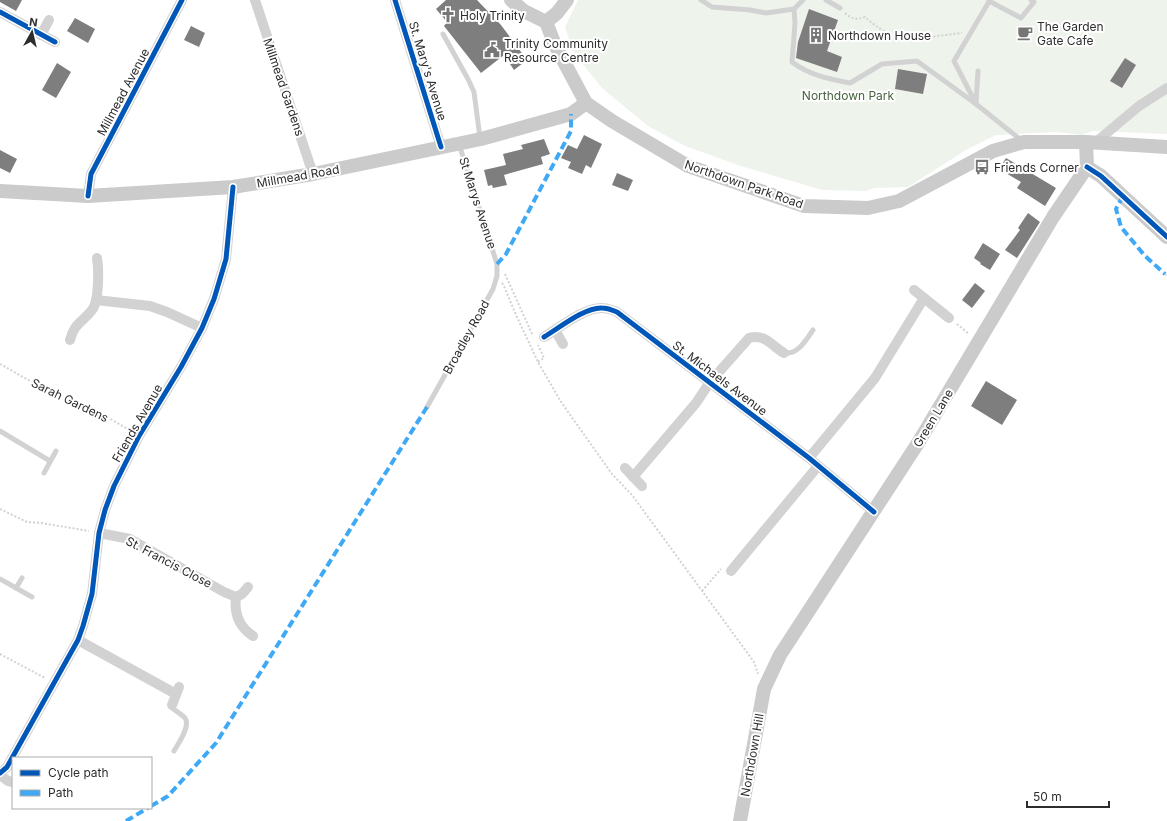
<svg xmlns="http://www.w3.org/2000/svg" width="1167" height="821" viewBox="0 0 1167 821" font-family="Inter,sans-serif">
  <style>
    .green { fill: #eef3ec }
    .building { fill: #7e7e7e }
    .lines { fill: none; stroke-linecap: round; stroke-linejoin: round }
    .path { stroke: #d2d2d2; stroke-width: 2; stroke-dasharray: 2 2; stroke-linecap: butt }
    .lane { stroke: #d2d2d2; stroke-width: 5 }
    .street { stroke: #d2d2d2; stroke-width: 10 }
    .secondary { stroke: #cbcbcb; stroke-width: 14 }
    .quiet { stroke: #3fa9f5; stroke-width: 4; stroke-dasharray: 8 4; stroke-linecap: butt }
    .cycleway-casing { stroke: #fff; stroke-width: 8 }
    .cycleway { stroke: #0057b8; stroke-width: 5 }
    .labels { text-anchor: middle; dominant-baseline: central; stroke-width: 4; stroke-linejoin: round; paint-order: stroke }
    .poi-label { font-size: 12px; fill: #2d2d2d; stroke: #fff; text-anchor: start }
    .street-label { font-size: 12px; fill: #2d2d2d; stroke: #fff }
    .park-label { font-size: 12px; fill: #496340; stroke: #fff }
  </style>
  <rect width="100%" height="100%" fill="#fff"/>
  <polygon class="green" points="578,0 1167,0 1167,134 1093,131 1082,135 1056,132 996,135 966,150 908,187 875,188 865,191 822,190 741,166 685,146 648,126 602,88 574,53 565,27"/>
  <g class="building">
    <polygon points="0,0 22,0 16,11 0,2"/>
    <polygon points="446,0 477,0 501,25 527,60 514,70 504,55 481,73 444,26 447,22 436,9"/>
    <polygon points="809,9 838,20 827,51 842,57 837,72 796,58 798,42"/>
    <polygon points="75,18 95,29 88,43 67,31"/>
    <polygon points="191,26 205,33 199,47 184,40"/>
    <polygon points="1125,58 1136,65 1122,88 1110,81"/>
    <polygon points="57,63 71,72 56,98 42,90"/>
    <polygon points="898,69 927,74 923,94 895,89"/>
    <polygon points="584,135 602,144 591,168 586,165 582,174 568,168 571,162 561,158 568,145 577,149"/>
    <polygon points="544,139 550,154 541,157 543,164 504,175 507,185 493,188 492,185 488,186 484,170 506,165 503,154 523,149 521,145"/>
    <polygon points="0,150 17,159 10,173 0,168"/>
    <polygon points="1006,158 1056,188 1045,206 1017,188 1021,182 999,169"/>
    <polygon points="617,173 633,180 628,191 612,185"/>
    <polygon points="1028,213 1040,222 1017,258 1005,250 1020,230 1018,228"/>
    <polygon points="983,243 1000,254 990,270 980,264 981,263 974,258"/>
    <polygon points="975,283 985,291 972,308 962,300"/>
    <polygon points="986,381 1017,400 1002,425 971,406"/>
  </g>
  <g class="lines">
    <g class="path">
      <path d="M845 13C851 19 857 20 865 17 872 23 879 29 888 33 910 43 939 35 962 33"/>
      <polyline points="505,274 533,336"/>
      <polyline points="1165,274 1167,276"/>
      <polyline points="502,283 504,286 516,315 538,362 561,402 612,474 632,495 754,662 758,674"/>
      <polyline points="957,324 969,334"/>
      <polyline points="538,362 544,358 538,345"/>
      <polyline points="0,364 55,395 92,408 131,431"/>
      <polyline points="0,509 27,522 41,523 89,531"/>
      <polyline points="702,591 721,569"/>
      <polyline points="0,654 45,678"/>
    </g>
    <g class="lane">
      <path d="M701 0 712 7 750 10 766 13 794 9 795 23 792 62C809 75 829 79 850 83L882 64 917 61 976 104"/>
      <polyline points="826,0 840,8"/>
      <polyline points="990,0 954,61 976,104 1021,140"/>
      <polyline points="989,1 1021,18 1034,2 1031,0"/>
      <polyline points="794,9 803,0"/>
      <polyline points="443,34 468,79 474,92 480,138"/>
      <polyline points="976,103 978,71"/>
      <path d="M784 353C798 355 806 340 813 330"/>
      <polyline points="427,407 493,289 497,276 497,264 459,144"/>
      <polyline points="0,431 50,461"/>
      <polyline points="44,473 56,451"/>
      <polyline points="0,579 32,597"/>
      <polyline points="16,588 22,578"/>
      <path d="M172 705V708C176 711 181 714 185 718 191 726 178 744 174 751"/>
    </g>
    <g class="street">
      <polyline points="255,0 313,174"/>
      <polyline points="395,0 441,147"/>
      <polyline points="0,12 55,42"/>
      <polyline points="41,35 49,20"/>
      <polyline points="1096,142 1139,106 1167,88"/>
      <polyline points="88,196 91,174 182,0"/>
      <polyline points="914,290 949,318"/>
      <polyline points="96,300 150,306 167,312 202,328"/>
      <polyline points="555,330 563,344"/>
      <path d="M544 337C559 328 585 307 602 308 608 308 612 310 617 312L809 458 874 512"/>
      <path d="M70 340C74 323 83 322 92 310 99 302 99 269 97 258"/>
      <polyline points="809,458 875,378 924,298"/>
      <polyline points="625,468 642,486"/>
      <path d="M633 477 696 403 710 382 749 338C764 333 772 346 784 353"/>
      <polyline points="99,533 130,539 224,592 236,597 242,594 248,587"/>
      <polyline points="731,571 818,466"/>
      <path d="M236 597C234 613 239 627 253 636"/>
      <polyline points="78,640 176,694"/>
      <polyline points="172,705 179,687"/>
      <polyline points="0,773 7,767 78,640 83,626 92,594 99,533 105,510 114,486 139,436 181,367 202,328 214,299 226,259 233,187"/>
      <polyline points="0,775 8,781 13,782"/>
    </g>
    <g class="secondary">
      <polyline points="511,0 524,11 546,22 555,45 586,103 612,121 688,166 804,206 868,208 899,201 993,151 1024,142 1086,142 1167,147"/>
      <polyline points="546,22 557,13 567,0"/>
      <polyline points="1087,167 1101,176 1167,237"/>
      <polyline points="0,191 88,196 233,187 313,174 481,139 571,114 586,103"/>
      <polyline points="740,821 764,689 780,655 918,443 1053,217 1087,167 1086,142"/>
    </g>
    <g class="quiet">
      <polyline points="1123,196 1116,209 1121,227 1145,256 1165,274"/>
      <polyline points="497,264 506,254 571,131 571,114"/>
      <polyline points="151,806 168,796 216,743 427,407"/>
      <polyline points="126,821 148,808"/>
    </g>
    <defs>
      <g id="cycleway">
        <polyline points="395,0 441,147"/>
        <polyline points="0,12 55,42"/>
        <polyline points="1087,167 1101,176 1167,237"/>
        <polyline points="88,196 91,174 182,0"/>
        <path d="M544 337C559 328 585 307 602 308 608 308 612 310 617 312L809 458 874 512"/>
        <polyline points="0,773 7,767 78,640 83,626 92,594 99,533 105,510 114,486 139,436 181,367 202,328 214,299 226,259 233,187"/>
      </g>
    </defs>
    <use href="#cycleway" class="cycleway-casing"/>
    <use href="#cycleway" class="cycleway"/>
  </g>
  <defs>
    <symbol id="church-bare" viewBox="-9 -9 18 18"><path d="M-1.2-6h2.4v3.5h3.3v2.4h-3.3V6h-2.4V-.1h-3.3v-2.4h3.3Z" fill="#767676" stroke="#fff" stroke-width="2.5" paint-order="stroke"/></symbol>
    <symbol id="cafe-bare" viewBox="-9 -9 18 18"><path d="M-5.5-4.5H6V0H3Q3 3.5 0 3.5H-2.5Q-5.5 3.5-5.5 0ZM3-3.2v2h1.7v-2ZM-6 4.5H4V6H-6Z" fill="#767676" stroke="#fff" stroke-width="2.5" paint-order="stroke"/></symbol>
    <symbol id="building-bare" viewBox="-9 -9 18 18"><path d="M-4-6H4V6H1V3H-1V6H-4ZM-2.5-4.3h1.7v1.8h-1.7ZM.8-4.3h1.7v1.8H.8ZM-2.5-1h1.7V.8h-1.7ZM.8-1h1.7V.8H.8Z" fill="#767676" stroke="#fff" stroke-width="2.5" paint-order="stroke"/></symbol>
    <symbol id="civic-bare" viewBox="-9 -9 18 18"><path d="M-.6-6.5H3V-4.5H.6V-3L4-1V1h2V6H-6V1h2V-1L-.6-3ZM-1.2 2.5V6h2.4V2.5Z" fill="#767676" stroke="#fff" stroke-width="2.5" paint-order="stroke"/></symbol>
    <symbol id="bus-bare" viewBox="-9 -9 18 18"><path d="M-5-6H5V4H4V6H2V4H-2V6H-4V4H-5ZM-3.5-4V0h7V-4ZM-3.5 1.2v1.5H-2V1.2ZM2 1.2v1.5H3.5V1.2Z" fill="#767676" stroke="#fff" stroke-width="2.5" paint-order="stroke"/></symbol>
  </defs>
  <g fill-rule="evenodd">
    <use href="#church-bare" x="437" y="4" width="22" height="22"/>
    <use href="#cafe-bare" x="1014" y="22" width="22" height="22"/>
    <use href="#building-bare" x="805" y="24" width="22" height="22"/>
    <use href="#civic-bare" x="481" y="39" width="22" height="22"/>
    <use href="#bus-bare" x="971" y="156" width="22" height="22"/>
  </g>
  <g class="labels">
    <g class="poi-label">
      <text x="460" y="15">Holy Trinity</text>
      <text x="1037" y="26">The Garden<tspan x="1037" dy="14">Gate Cafe</tspan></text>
      <text x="828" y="35">Northdown House</text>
      <text x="504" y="43">Trinity Community<tspan x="504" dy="14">Resource Centre</tspan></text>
      <text x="994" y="167">Friends Corner</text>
    </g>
    <g class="street-label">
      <text transform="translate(428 71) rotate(73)">St. Mary's Avenue</text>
      <text transform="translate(284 87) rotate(71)">Millmead Gardens</text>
      <text transform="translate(123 92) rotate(-62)">Millmead Avenue</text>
      <text transform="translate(298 176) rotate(-10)">Millmead Road</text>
      <text transform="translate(744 184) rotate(19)">Northdown Park Road</text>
      <text transform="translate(478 203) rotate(72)">St Marys Avenue</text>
      <text transform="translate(466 337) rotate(-61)">Broadley Road</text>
      <text transform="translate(720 378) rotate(37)">St. Michaels Avenue</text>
      <text transform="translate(70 400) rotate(26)">Sarah Gardens</text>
      <text transform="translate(933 418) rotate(-59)">Green Lane</text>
      <text transform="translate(137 423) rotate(-60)">Friends Avenue</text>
      <text transform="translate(169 562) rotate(28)">St. Francis Close</text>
      <text transform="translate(752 755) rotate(-80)">Northdown Hill</text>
    </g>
    <g class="park-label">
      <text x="848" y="95">Northdown Park</text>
    </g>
  </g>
  <rect x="12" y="757" width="140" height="52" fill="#ffffff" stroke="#ababab"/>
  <rect x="20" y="770" width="20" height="6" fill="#0057b8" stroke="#ababab"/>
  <text x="48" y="777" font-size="12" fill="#2d2d2d">Cycle path</text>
  <rect x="20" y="790" width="20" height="6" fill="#3fa9f5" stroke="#ababab"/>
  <text x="48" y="797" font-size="12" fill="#2d2d2d">Path</text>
  <g transform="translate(32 32) rotate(8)" stroke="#ffffff" stroke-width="3" paint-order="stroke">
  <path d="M0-3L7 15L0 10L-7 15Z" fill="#2d2d2d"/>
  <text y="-6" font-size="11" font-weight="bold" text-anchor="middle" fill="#2d2d2d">N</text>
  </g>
  <path d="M1027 801v6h82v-6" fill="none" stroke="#2d2d2d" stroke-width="2"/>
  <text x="1033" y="801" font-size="12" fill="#2d2d2d" stroke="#ffffff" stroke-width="3" paint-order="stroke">50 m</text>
</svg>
